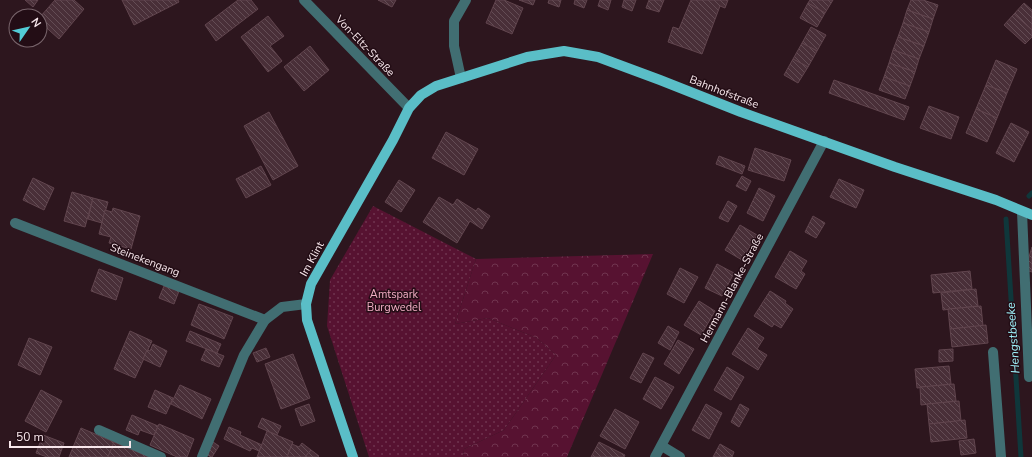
<svg xmlns="http://www.w3.org/2000/svg" width="1032" height="457" viewBox="0 0 1032 457" font-family="'Nunito Sans',sans-serif">
  <style>
    .grass { fill: url(#grass-dots) }
    .forest { fill: url(#forest-crowns) }
    .lines { fill: none; stroke-linecap: round; stroke-linejoin: round }
    .stream { stroke: #0f373b; stroke-width: 5 }
    .building { fill: url(#building-back-hatch); stroke: #61454e }
    .minor { stroke: #416e72; stroke-width: 10 }
    .major { stroke: #5abec7; stroke-width: 10 }
    .labels { text-anchor: middle; dominant-baseline: central; stroke-width: 3; stroke-linejoin: round; paint-order: stroke }
    .street-label { font-size: 11px; fill: #f8e7ec; stroke: #230d15 }
    .park-label { font-size: 11px; fill: #f2aec4; stroke: #230d15 }
    .water-label { font-size: 12px; font-style: italic; fill: #9ff5fd; stroke: #230d15 }
  </style>
  <defs>
    <pattern id="grass-dots" width="8" height="8" patternUnits="userSpaceOnUse"><rect width="8" height="8" fill="#571231"/><path d="M2 2h.1M6 6h.1" fill="none" stroke="#70344f" stroke-width="1.8" stroke-linecap="round"/></pattern>
    <pattern id="forest-crowns" width="20" height="18" patternUnits="userSpaceOnUse"><rect width="20" height="18" fill="#571231"/><path d="M2 6a3 3 0 1 1 6 0M12 15a3 3 0 1 1 6 0" fill="none" stroke="#70344f"/></pattern>
    <pattern id="building-back-hatch" width="6" height="6" patternUnits="userSpaceOnUse"><rect width="6" height="6" fill="#492f38"/><path d="M-1 5l2 2M0 0l6 6M5-1l2 2" fill="none" stroke="#644d55"/></pattern>
  </defs>
  <rect width="100%" height="100%" fill="#2d161e"/>
  <polygon class="grass" points="373,206 476,259 455,324 488,318 537,338 556,355 504,430 464,449 463,457 369,457 327,326 330,280"/>
  <polygon class="forest" points="653,254 567,457 463,457 464,449 504,430 556,355 537,338 488,318 455,324 476,259"/>
  <g class="lines">
    <g class="stream">
      <polyline points="1029,196 1032,193"/>
      <polyline points="1006,219 1021,457"/>
    </g>
  </g>
  <g class="building">
    <polygon points="25,0 38,0 33,7"/>
    <polygon points="55,0 74,0 84,9 59,39 40,22 40,17"/>
    <polygon points="122,0 178,0 179,2 134,25"/>
    <polygon points="238,0 251,0 258,9 216,41 205,25"/>
    <polygon points="378,0 396,0 392,7"/>
    <polygon points="496,0 504,0 523,8 512,34 486,23"/>
    <polygon points="519,0 535,0 533,5"/>
    <polygon points="549,0 561,0 559,7 548,3"/>
    <polygon points="575,0 587,0 584,8 574,4"/>
    <polygon points="600,0 611,0 608,10 598,6"/>
    <polygon points="624,0 636,0 632,11 622,7"/>
    <polygon points="649,0 664,0 659,12 646,8"/>
    <polygon points="691,0 728,0 725,8 720,6 702,54 668,42 673,27 679,29"/>
    <polygon points="810,0 833,0 825,13 808,3"/>
    <polygon points="911,0 923,0 938,5 933,19 907,10"/>
    <polygon points="808,3 825,13 817,27 800,18"/>
    <polygon points="1024,3 1032,10 1032,30 1014,14"/>
    <polygon points="907,10 933,19 929,32 903,23"/>
    <polygon points="1014,14 1032,30 1032,37 1025,44 1004,25"/>
    <polygon points="268,16 284,36 270,46 282,61 268,72 241,37"/>
    <polygon points="903,23 929,32 924,46 898,37"/>
    <polygon points="811,27 826,35 817,51 802,43"/>
    <polygon points="898,37 924,46 919,59 893,50"/>
    <polygon points="802,43 817,51 808,67 793,59"/>
    <polygon points="310,46 329,70 304,91 284,67"/>
    <polygon points="893,50 919,59 915,72 889,63"/>
    <polygon points="793,59 808,67 798,83 784,75"/>
    <polygon points="996,60 1017,69 1007,93 986,85"/>
    <polygon points="889,63 915,72 910,86 884,77"/>
    <polygon points="884,77 910,86 905,99 879,90"/>
    <polygon points="834,80 909,107 904,120 829,93"/>
    <polygon points="986,85 1007,93 997,118 976,109"/>
    <polygon points="929,106 959,117 951,139 920,128"/>
    <polygon points="976,109 997,118 987,142 966,133"/>
    <polygon points="269,112 298,166 273,180 244,126"/>
    <polygon points="1011,123 1029,132 1014,162 996,153"/>
    <polygon points="446,132 478,149 464,175 432,158"/>
    <polygon points="755,148 791,160 784,181 748,170"/>
    <polygon points="719,156 745,166 742,174 716,164"/>
    <polygon points="261,166 271,185 246,198 236,179"/>
    <polygon points="742,176 751,181 746,191 736,186"/>
    <polygon points="33,178 54,188 44,210 23,200"/>
    <polygon points="839,179 864,190 856,208 830,197"/>
    <polygon points="399,180 415,190 401,212 385,202"/>
    <polygon points="759,188 775,196 763,221 747,213"/>
    <polygon points="72,192 93,198 85,227 64,221"/>
    <polygon points="439,197 453,205 457,199 476,211 478,208 490,216 482,229 470,221 457,243 423,222"/>
    <polygon points="93,198 108,202 102,223 88,219"/>
    <polygon points="728,201 737,206 728,222 719,218"/>
    <polygon points="113,208 140,216 131,249 109,243 111,237 99,234 105,210 112,212"/>
    <polygon points="813,216 825,223 816,238 805,232"/>
    <polygon points="740,225 757,235 742,260 725,250"/>
    <polygon points="1032,247 1032,272 1025,270"/>
    <polygon points="790,251 807,261 801,271 805,274 796,289 775,277"/>
    <polygon points="717,264 734,273 722,296 705,288"/>
    <polygon points="680,268 698,277 684,303 667,294"/>
    <polygon points="99,269 123,278 116,300 91,291"/>
    <polygon points="970,271 972,289 933,293 931,275"/>
    <polygon points="164,286 179,291 174,304 159,298"/>
    <polygon points="976,289 978,306 943,310 941,293"/>
    <polygon points="770,291 786,301 785,303 793,309 781,328 774,324 772,327 754,316"/>
    <polygon points="699,301 715,311 701,335 684,325"/>
    <polygon points="199,304 233,317 224,339 191,325"/>
    <polygon points="981,306 983,326 950,329 948,309"/>
    <polygon points="986,325 988,343 952,347 950,329"/>
    <polygon points="668,326 679,332 670,350 658,343"/>
    <polygon points="748,328 764,338 757,349 767,355 758,370 732,354"/>
    <polygon points="130,331 152,341 135,378 114,369"/>
    <polygon points="190,331 221,344 217,353 186,341"/>
    <polygon points="29,338 52,347 40,375 18,365"/>
    <polygon points="678,340 694,349 679,374 664,364"/>
    <polygon points="153,344 167,351 160,367 143,359 147,350 150,351"/>
    <polygon points="266,348 270,357 257,362 253,353"/>
    <polygon points="206,349 224,356 219,367 201,360"/>
    <polygon points="953,349 953,361 939,362 939,350"/>
    <polygon points="643,353 654,358 641,383 630,378"/>
    <polygon points="293,354 310,398 281,409 265,364"/>
    <polygon points="949,366 951,384 917,388 915,369"/>
    <polygon points="727,367 744,377 731,400 714,390"/>
    <polygon points="655,377 674,387 661,409 643,399"/>
    <polygon points="954,384 956,401 921,405 920,387"/>
    <polygon points="180,385 211,399 202,419 171,404"/>
    <polygon points="41,390 62,401 46,432 25,421"/>
    <polygon points="155,390 173,398 166,414 148,407"/>
    <polygon points="959,401 961,421 929,424 927,404"/>
    <polygon points="309,404 315,421 301,426 295,409"/>
    <polygon points="706,404 722,413 709,439 692,430"/>
    <polygon points="740,404 749,409 739,427 731,422"/>
    <polygon points="615,409 639,422 625,449 600,436"/>
    <polygon points="132,415 158,426 154,435 140,430 138,435 126,430"/>
    <polygon points="262,418 281,426 277,435 258,427"/>
    <polygon points="965,420 967,438 931,442 929,424"/>
    <polygon points="159,424 194,439 187,457 177,457 150,445"/>
    <polygon points="229,427 241,432 240,435 262,445 259,451 252,448 250,451 224,439"/>
    <polygon points="81,428 114,442 108,457 69,457"/>
    <polygon points="267,431 293,442 287,457 257,457"/>
    <polygon points="43,435 64,443 59,457 47,457 36,453"/>
    <polygon points="974,439 976,453 961,455 959,441"/>
    <polygon points="114,442 149,457 108,457"/>
    <polygon points="213,442 219,446 212,457 211,457 206,454"/>
    <polygon points="599,442 625,455 624,457 591,457"/>
    <polygon points="302,443 311,450 305,457 287,457 292,444 299,447"/>
    <polygon points="720,444 734,452 732,457 713,457"/>
    <polygon points="311,450 319,456 318,457 305,457"/>
  </g>
  <g class="lines">
    <g class="minor">
      <polyline points="304,0 409,108"/>
      <polyline points="461,78 454,46 454,21 466,0"/>
      <polyline points="1022,212 1029,377"/>
      <polyline points="15,223 265,320"/>
      <polyline points="993,352 1001,457"/>
      <polyline points="99,430 161,457"/>
      <polyline points="662,446 680,457"/>
      <polyline points="202,457 244,355 265,320 282,307 306,304"/>
      <polyline points="655,457 824,141"/>
    </g>
    <polyline class="major" points="353,457 307,320 306,304 311,284 393,140 409,108 421,95 436,86 527,57 564,51 598,57 660,80 741,112 895,167 996,200 1032,215"/>
  </g>
  <g class="labels">
    <g class="street-label">
      <text transform="translate(365 46) rotate(46)">Von-Eltz-Straße</text>
      <text transform="translate(724 92) rotate(21)">Bahnhofstraße</text>
      <text transform="translate(312 259) rotate(-61)">Im Klint</text>
      <text transform="translate(145 260) rotate(21)">Steinekengang</text>
      <text transform="translate(732 288) rotate(-62)">Hermann-Blanke-Straße</text>
    </g>
    <g class="park-label">
      <text x="394" y="294">Amtspark<tspan x="394" dy="13">Burgwedel</tspan></text>
    </g>
    <g class="water-label">
      <text transform="translate(1013 338) rotate(-94)">Hengstbeeke</text>
    </g>
  </g>
  <g transform="translate(28 28) rotate(56)"><circle r="19" fill="#230d15" stroke="#78646b"/>
  <path d="M0-3L7 15L0 10L-7 15Z" fill="#52ccd6"/>
  <text y="-6" font-size="11" font-weight="bold" text-anchor="middle" fill="#f8e7ec">N</text>
  </g>
  <path d="M10 441v6h120v-6" fill="none" stroke="#f8e7ec" stroke-width="2"/>
  <text x="16" y="441" font-size="12" fill="#f8e7ec" stroke="#230d15" stroke-width="3" paint-order="stroke">50 m</text>
</svg>
